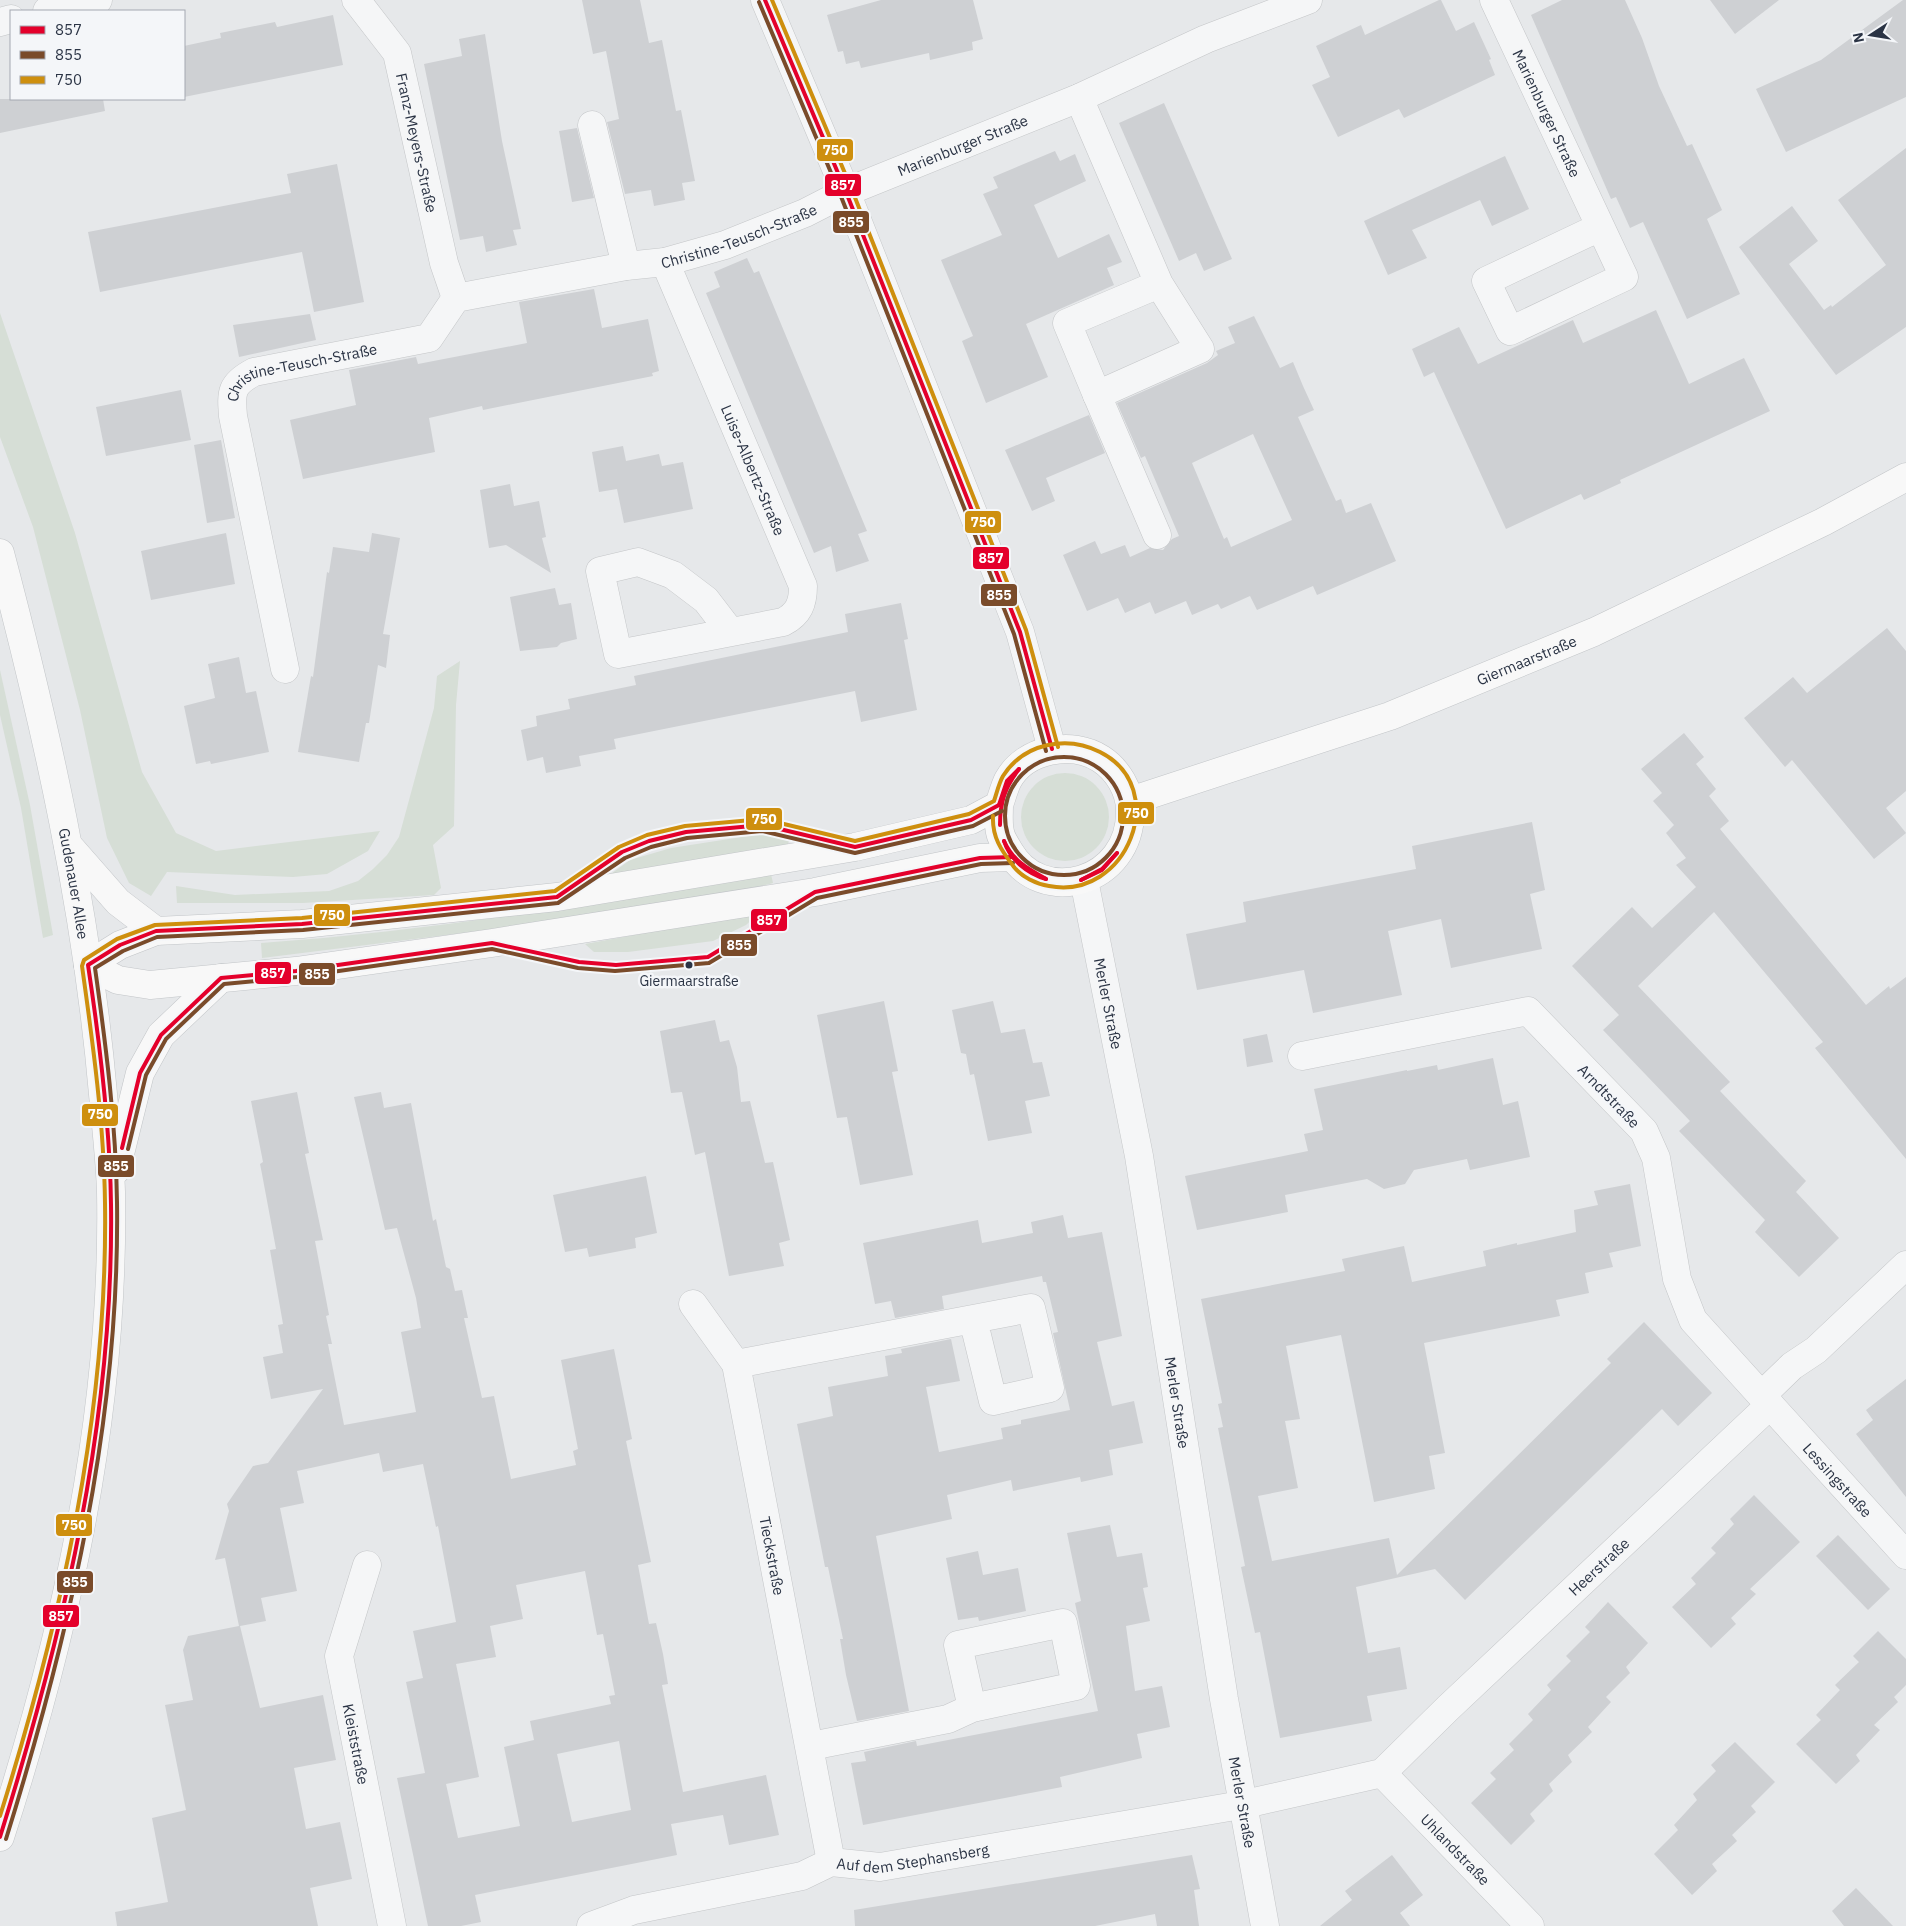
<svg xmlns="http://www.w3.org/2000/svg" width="1906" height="1926" viewBox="0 0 1906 1926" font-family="'IBM Plex Sans',sans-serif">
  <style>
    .green { fill: #d6ded6 }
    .building { fill: #ced0d3; fill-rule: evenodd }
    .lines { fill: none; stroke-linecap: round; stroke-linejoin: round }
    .minor-casing { stroke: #c4c6c8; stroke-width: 29 }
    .major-casing { stroke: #c2c5c8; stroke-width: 29 }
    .minor { stroke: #f5f6f7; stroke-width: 28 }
    .major { stroke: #f8f8f8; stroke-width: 28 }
    .bus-1-casing { stroke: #f4f6f9; stroke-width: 8 }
    .bus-2-casing { stroke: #f4f6f9; stroke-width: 8 }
    .bus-3-casing { stroke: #f4f6f9; stroke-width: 8 }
    .bus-1 { stroke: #e4002b; stroke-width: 4 }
    .bus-2 { stroke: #7a4b2a; stroke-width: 4 }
    .bus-3 { stroke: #ce8f0e; stroke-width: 4 }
    .bus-dot { fill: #2b3445; stroke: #f4f6f9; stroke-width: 2 }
    .labels { text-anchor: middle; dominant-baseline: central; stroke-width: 5; stroke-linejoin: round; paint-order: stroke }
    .bus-label { font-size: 14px; fill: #2b3445; stroke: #f4f6f9 }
    .street-label { font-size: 15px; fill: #2b3445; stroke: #f4f6f9 }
    .line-badge { stroke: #f4f6f9; stroke-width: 2 }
    .badge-label { font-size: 14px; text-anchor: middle; font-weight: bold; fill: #fff }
  </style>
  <rect width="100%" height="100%" fill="#e6e8ea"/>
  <g class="green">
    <polygon points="0,313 75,533 142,772 176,833 216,851 380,831 368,851 327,874 293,877 167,872 151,896 129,883 107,838 80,710 33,527 0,437"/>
    <polygon points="460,661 456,705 454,826 433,845 441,888 434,895 303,903 177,903 176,886 235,895 329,891 358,881 373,869 387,855 399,837 434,708 437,676"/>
    <polygon points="0,670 30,805 53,935 43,938 21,808 0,715"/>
    <circle cx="1065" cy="817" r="44"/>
    <polygon points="761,834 789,841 787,847 608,876 630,860 671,848"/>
    <path d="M771 874 773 883 731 894 503 928 262 958 261 943C433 931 602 902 771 874Z"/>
    <polygon points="760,912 746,925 713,941 628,952 594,952 585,944"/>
  </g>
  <g class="building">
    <polygon points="582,0 640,0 649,43 662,40 676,111 681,110 695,181 682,183 685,200 654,206 651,190 625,194 607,122 619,119 606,51 593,54"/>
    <polygon points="881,0 973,0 983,39 972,42 973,50 930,60 929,53 861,68 859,61 846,64 843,51 838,52 827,15"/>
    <polygon points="1439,0 1441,0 1456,31 1474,22 1491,59 1489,60 1495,75 1404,118 1399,109 1338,137 1312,85 1330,77 1316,46 1361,25 1365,35"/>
    <polygon points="1562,0 1625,0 1642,38 1659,86 1687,146 1692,144 1722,210 1707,219 1740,294 1687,319 1643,222 1630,228 1616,197 1611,199 1531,15"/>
    <polygon points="1710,0 1779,0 1735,34"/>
    <polygon points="1903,0 1906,0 1906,97 1786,152 1756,89 1821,60"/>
    <polygon points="333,15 343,65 184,97 184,46 221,38 220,33 275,22 277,27"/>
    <polygon points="485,34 502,141 521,229 513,230 517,245 486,252 483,236 460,240 424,64 462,56 459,39"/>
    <polygon points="0,99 103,99 105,111 0,133"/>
    <polygon points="1164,103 1232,259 1204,271 1196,253 1179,261 1119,123"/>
    <polygon points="577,128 594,198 572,202 559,131"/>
    <polygon points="1906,148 1906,327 1836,375 1739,247 1792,206 1818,241 1789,264 1824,310 1831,305 1832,307 1886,265 1838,200"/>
    <polygon points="1055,151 1060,161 1075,154 1086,181 1034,205 1058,258 1109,234 1122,262 1107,268 1114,285 1026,324 1048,377 986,403 962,341 973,336 941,260 1002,235 983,194 998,188 993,177"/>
    <polygon points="1505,156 1529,209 1492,226 1480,200 1412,230 1427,258 1388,275 1364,221"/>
    <polygon points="337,164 364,302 314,312 302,252 100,292 88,232 291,193 287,174"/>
    <polygon points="747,258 754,273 759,271 867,531 858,534 869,561 836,572 831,546 814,553 706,293 720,287 714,272"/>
    <polygon points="594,289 602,328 648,319 659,371 652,373 653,376 483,410 482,406 429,418 435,452 303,479 290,420 356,405 349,370 416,357 418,364 527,343 519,302"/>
    <polygon points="1656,310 1689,384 1744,358 1770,411 1620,480 1621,483 1584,500 1581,494 1506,529 1434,372 1424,377 1412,349 1459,327 1478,364 1573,320 1583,343"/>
    <polygon points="310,314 316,340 239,357 233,325"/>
    <path d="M1254 316 1280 368 1293 362 1303 386 1314 410 1298 417 1336 501 1341 499 1346 513 1371 503 1396 561 1317 595 1313 586 1257 610 1250 596 1221 609 1218 604 1192 615 1186 601 1155 614 1150 602 1125 613 1118 598 1087 611 1063 555 1095 541 1101 554 1125 545 1130 557 1150 548 1163 550 1172 539 1179 536 1145 456 1141 458 1117 403 1207 363 1218 355 1216 351 1235 343 1228 327ZM1253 434 1292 520 1231 547 1227 537 1224 539 1192 463Z"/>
    <polygon points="181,390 191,440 106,456 96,407"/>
    <polygon points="1089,415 1105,453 1046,478 1055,501 1032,511 1005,450"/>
    <polygon points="221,440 235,518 207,523 194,445"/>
    <polygon points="623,446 626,461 659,454 662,466 683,462 693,509 624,523 617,489 599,492 592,452"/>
    <polygon points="510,484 514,506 539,501 546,537 542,538 551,573 506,545 489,548 480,490"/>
    <polygon points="226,533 235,584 151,600 141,551"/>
    <polygon points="372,533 400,538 383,634 390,635 386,668 378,665 369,723 366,723 359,762 298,752 311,676 313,677 327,572 329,573 333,547 369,552"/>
    <polygon points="555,588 559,605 571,603 577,639 561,643 557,647 520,651 510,597"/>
    <polygon points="901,603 908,639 904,640 917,710 861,722 855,691 614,739 616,749 579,756 581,766 546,773 543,757 527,761 521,730 537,726 536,716 570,709 568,699 636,685 634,676 848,632 845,614"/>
    <polygon points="1887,628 1906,651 1906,791 1886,808 1906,833 1874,859 1792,760 1785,767 1744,718 1793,677 1807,693"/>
    <polygon points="239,657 246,693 256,691 269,752 211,764 210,761 196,764 184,706 215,698 208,664"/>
    <polygon points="1684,733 1704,757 1696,764 1716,789 1709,796 1729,821 1720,829 1866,1005 1889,986 1890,989 1906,977 1906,1159 1815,1048 1823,1042 1714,912 1638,986 1730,1082 1720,1091 1806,1181 1796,1192 1839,1238 1799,1277 1755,1232 1765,1220 1679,1131 1690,1121 1603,1030 1619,1015 1572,966 1632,907 1652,928 1696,887 1676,865 1686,858 1666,833 1674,825 1653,801 1662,793 1641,769"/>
    <polygon points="1532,822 1545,890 1530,894 1542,949 1451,968 1441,919 1388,931 1402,995 1313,1013 1304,970 1197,990 1186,934 1246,922 1243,902 1416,869 1412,846"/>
    <polygon points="884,1001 898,1071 892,1072 913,1175 860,1185 847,1117 837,1118 817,1015"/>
    <polygon points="993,1001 1001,1033 1025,1029 1033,1063 1042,1062 1050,1096 1025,1101 1032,1133 988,1141 974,1074 970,1075 966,1054 961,1053 952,1010"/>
    <polygon points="715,1020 720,1042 729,1040 737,1067 741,1102 750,1101 765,1163 773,1162 790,1240 779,1243 784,1266 729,1276 705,1152 695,1155 682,1092 671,1093 660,1031"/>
    <polygon points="1267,1034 1273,1062 1247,1067 1243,1039"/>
    <polygon points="1493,1058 1503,1105 1518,1101 1530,1157 1470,1170 1467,1159 1414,1170 1405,1184 1384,1189 1367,1179 1285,1195 1288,1212 1197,1230 1185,1176 1308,1151 1304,1134 1323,1130 1314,1089 1407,1070 1407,1071 1437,1065 1438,1070"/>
    <path d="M297 1092 309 1153 305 1154 323 1240 315 1241 329 1315 326 1316 332 1344H328L344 1425 416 1412 401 1332 421 1328 416 1298 397 1228 385 1230 354 1097 381 1092 384 1108 411 1103 433 1221 436 1219 446 1267 450 1269 455 1291 462 1290 468 1318H464L482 1398 494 1396 511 1479 576 1465 573 1451 578 1449 561 1360 614 1349 632 1439 626 1441 651 1562 638 1565 649 1624 656 1623 663 1654 668 1684 662 1685 683 1792 766 1775 779 1835 729 1845 723 1815 671 1824 677 1855 475 1895 481 1922 461 1926H428L397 1778 425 1773 406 1682 423 1678 413 1631 456 1622 438 1526 436 1527 423 1464 383 1472 379 1453 297 1471 304 1503 280 1508 297 1591 261 1598 266 1621 240 1626 260 1708 323 1695 336 1760 294 1768 306 1829 340 1822 352 1879 310 1888 318 1926H117L115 1912 168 1902 152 1818 186 1810 165 1705 193 1700 183 1650 188 1636 239 1626 225 1558 215 1560 229 1511 227 1504 253 1466 268 1463 323 1389 271 1399 263 1357 283 1353 278 1325 283 1324 270 1250 276 1249 262 1174 260 1164 263 1162 251 1101ZM585 1571 597 1635 603 1634 615 1695 609 1696 611 1704 530 1721 534 1740 504 1747 520 1826 458 1838 446 1784 479 1777 456 1664 496 1657 490 1626 523 1619 516 1585ZM619 1741 631 1810 572 1822 557 1754Z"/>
    <polygon points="646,1176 657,1233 635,1238 636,1248 589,1257 587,1248 565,1252 553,1195"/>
    <polygon points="1630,1184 1641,1246 1609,1253 1613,1267 1585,1273 1589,1293 1556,1300 1560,1316 1424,1343 1445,1453 1429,1456 1435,1489 1374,1502 1341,1335 1286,1346 1300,1419 1285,1421 1298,1488 1258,1496 1272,1561 1389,1538 1397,1575 1611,1363 1607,1359 1644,1322 1712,1393 1678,1426 1662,1409 1465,1600 1435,1569 1356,1587 1368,1653 1400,1647 1407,1689 1367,1696 1372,1721 1280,1738 1260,1632 1255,1633 1241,1567 1245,1566 1218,1428 1223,1427 1218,1404 1222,1403 1201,1299 1345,1271 1342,1259 1404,1246 1412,1282 1486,1266 1483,1251 1517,1243 1517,1245 1576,1232 1574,1210 1598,1205 1594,1191"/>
    <polygon points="1063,1215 1068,1238 1102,1232 1122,1336 1097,1342 1112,1406 1134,1401 1143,1443 1109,1450 1113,1475 1081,1482 1080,1477 1013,1491 1011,1480 947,1495 952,1519 876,1536 909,1711 857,1721 846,1675 840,1639 843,1639 828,1567 825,1567 797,1424 833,1416 828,1387 888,1376 885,1356 902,1353 901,1349 951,1339 960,1381 926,1387 939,1452 1003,1439 1001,1428 1021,1424 1021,1420 1070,1410 1053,1333 1058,1332 1046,1282 1043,1282 1042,1276 942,1296 944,1309 895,1318 891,1301 875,1304 863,1243 978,1220 982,1243 1033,1233 1031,1222"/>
    <polygon points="1906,1379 1906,1497 1856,1434 1873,1420 1866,1410"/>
    <polygon points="1754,1495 1800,1542 1750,1589 1756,1594 1731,1618 1736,1624 1711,1648 1672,1607 1696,1584 1691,1578 1716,1553 1711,1548 1734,1524 1730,1519"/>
    <polygon points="1110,1525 1117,1557 1142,1553 1148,1587 1143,1588 1150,1621 1126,1626 1135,1691 1162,1686 1170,1727 1137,1734 1142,1758 1060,1777 1062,1787 863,1825 851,1763 866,1761 864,1752 916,1741 917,1746 1098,1711 1075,1603 1081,1601 1067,1533"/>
    <polygon points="1838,1535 1890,1589 1868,1610 1816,1556"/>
    <polygon points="978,1551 983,1575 1018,1568 1026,1611 979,1621 978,1617 958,1620 946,1558"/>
    <polygon points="1608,1602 1648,1643 1626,1667 1630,1673 1606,1697 1611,1702 1588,1727 1592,1732 1568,1755 1572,1762 1549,1784 1553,1791 1530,1814 1535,1821 1511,1845 1471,1803 1496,1779 1490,1773 1514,1750 1509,1744 1533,1720 1528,1714 1551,1690 1547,1685 1571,1661 1566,1656 1590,1632 1585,1627"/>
    <polygon points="1878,1631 1906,1659 1906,1685 1894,1697 1898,1702 1874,1725 1880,1730 1856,1755 1860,1761 1836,1784 1796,1744 1821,1720 1816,1715 1840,1690 1835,1685 1859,1662 1853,1656"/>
    <polygon points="1735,1742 1775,1782 1751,1806 1756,1812 1732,1835 1737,1841 1712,1864 1717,1871 1692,1895 1654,1854 1678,1830 1674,1825 1697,1800 1693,1794 1716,1771 1711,1765"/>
    <polygon points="1192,1855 1200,1889 1194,1890 1199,1926 1157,1926 1155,1914 1095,1926 855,1926 854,1910"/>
    <polygon points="1392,1855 1423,1895 1400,1913 1410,1926 1320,1926 1352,1900 1345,1891"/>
    <polygon points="1856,1888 1893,1926 1844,1926 1832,1911"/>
  </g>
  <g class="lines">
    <defs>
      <g id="minor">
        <path id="s1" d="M356 0 397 53 444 263 456 298"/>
        <polyline points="765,0 846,192 1020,632 1052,749"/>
        <path id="s2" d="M1494 0 1624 277 1510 331 1486 281 1600 227"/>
        <polyline points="47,11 98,0"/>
        <polyline points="0,22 11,19"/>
        <polyline points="1079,98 1159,284 1067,323 1097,395 1200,349 1159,284"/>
        <polyline points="592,125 626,266"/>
        <path id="s3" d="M665 262 803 586C803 603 799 614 783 622L618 654 600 571 638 562 673 575 706 600 729 630"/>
        <polyline points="1097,395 1157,535"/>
        <path id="s4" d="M285 669 233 416C231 392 231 384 254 372L429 338 456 298 626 266 665 262 725 245 805 213 846 192 1079 98 1206 39 1308 0"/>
        <path id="s5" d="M1084 880 1139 1156 1224 1699 1265 1926"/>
        <path id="s6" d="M693 1304 736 1364 831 1862"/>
        <polyline points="736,1364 1031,1308 1050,1388 993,1401 973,1319"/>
        <polyline points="1762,1395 1792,1366 1816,1350 1906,1265"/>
        <path id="s7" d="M1770 1405 1906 1555"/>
        <path id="s8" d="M367 1565 339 1656 392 1926"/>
        <polyline points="811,1746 948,1719 972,1708 1076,1686 1063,1623 958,1645 972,1708"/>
        <path id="s9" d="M1382 1773 1530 1926"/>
        <path id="s10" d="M591 1926 634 1910 802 1876 831 1862 880 1867 1241 1805 1382 1773 1448 1708 1770 1405 1693 1320 1677 1279 1656 1158 1644 1131 1528 1011 1302 1056"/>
      </g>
      <g id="major">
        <path id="s11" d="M0 553C47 731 87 910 103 1094 106 1127 110 1160 111 1192 115 1411 67 1629 0 1837"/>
        <path id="s12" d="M1130 801 1390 716 1594 632 1823 522 1906 477"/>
        <polyline points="68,845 118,902 156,931"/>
        <path d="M88 965 120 945 156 931 302 924 557 897 855 847 971 820 999 805C1002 797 1004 788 1008 780 1025 749 1072 740 1101 759 1118 770 1130 791 1130 810 1132 883 1040 909 1008 849 1005 844 1001 838 1000 832 998 824 999 814 999 805"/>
        <polyline points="88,965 118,980 150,985 296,971 492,943 815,892 980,858 1013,857"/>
        <polyline points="116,1170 140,1073 161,1035 221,978"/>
      </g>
    </defs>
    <use href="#minor" class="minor-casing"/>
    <use href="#major" class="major-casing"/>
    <use href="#minor" class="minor"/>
    <use href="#major" class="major"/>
    <defs>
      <g id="bus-1">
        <polyline points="765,0 846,192 1020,632 1052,749"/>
        <polyline points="999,805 1007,781 1019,769"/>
        <path d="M1000 825C1000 802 1005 787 1019 769"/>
        <path d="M1004 841C1013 861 1028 869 1046 879"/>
        <path d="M1004 841C1010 860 1028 874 1046 879"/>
        <polyline points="1081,880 1102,869 1117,853"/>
        <polyline points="1081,880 1102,870 1117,853"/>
        <polyline points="122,1148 140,1073 161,1035 221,978 296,971 492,943 579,962 616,965 708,957 815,892 980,858 1013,857"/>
        <path d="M0 1837C64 1632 114 1420 111 1204 110 1124 100 1044 88 965L120 945 156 931 302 924 557 897 622 852 649 841 686 832 763 825 855 847 971 820 999 805"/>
      </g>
      <g id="bus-2">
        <polyline points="759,2 840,194 1014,634 1046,751"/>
        <circle cx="1064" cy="816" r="59"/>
        <polyline points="128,1149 146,1075 166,1039 224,984 297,977 492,949 578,968 615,971 709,963 817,898 981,864 1013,863"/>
        <path d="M6 1839C70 1633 120 1419 117 1202 116 1124 106 1046 95 968L123 951 157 937 303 930 558 903 625 858 651 847 687 838 762 831 855 853 973 826 1002 811"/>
      </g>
      <g id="bus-3">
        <polyline points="772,0 852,190 1026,630 1058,747"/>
        <path d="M0 1816C62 1618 108 1411 105 1203 104 1124 93 1044 82 966L84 960 117 939 155 925 302 918 555 891 619 847 647 835 685 826 763 819 855 841 969 814 994 801C997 792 999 783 1003 776 1024 743 1067 735 1100 752 1172 788 1127 901 1049 886 1036 884 1022 877 1014 867 1001 850 992 837 993 816"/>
      </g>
    </defs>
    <use href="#bus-1" class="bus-1-casing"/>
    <use href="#bus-2" class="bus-2-casing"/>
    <use href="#bus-3" class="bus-3-casing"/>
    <use href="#bus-1" class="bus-1"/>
    <use href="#bus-2" class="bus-2"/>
    <use href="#bus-3" class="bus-3"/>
  </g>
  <circle class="bus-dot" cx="689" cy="965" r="4.5"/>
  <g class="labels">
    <g class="bus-label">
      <text x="689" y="981">Giermaarstraße</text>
    </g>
    <g class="street-label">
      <text stroke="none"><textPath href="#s2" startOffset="125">Marienburger Straße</textPath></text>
      <text stroke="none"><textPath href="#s1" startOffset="159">Franz-Meyers-Straße</textPath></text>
      <text stroke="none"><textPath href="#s4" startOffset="1071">Marienburger Straße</textPath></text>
      <text stroke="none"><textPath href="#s4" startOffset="829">Christine-Teusch-Straße</textPath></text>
      <text stroke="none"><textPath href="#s4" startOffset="355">Christine-Teusch-Straße</textPath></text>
      <text stroke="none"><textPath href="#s3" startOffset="226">Luise-Albertz-Straße</textPath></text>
      <text stroke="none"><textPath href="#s12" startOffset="421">Giermaarstraße</textPath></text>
      <text stroke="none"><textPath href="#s11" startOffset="339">Gudenauer Allee</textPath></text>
      <text stroke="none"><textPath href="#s5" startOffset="126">Merler Straße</textPath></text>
      <text transform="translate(1609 1096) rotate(46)">Arndtstraße</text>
      <text stroke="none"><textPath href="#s5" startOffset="531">Merler Straße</textPath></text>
      <text stroke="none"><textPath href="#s7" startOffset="101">Lessingstraße</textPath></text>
      <text stroke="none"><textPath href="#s6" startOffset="269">Tieckstraße</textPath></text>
      <text stroke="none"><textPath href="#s10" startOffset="1109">Heerstraße</textPath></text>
      <text stroke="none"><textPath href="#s8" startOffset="185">Kleiststraße</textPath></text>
      <text stroke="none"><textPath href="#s5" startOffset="936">Merler Straße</textPath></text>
      <text stroke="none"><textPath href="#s9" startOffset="106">Uhlandstraße</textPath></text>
      <text stroke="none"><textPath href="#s10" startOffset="332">Auf dem Stephansberg</textPath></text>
    </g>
  </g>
  <g class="line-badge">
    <rect x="816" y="138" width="38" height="24" rx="5" fill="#ce8f0e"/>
    <rect x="824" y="173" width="38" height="24" rx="5" fill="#e4002b"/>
    <rect x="832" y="210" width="38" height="24" rx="5" fill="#7a4b2a"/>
    <rect x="964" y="510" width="38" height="24" rx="5" fill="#ce8f0e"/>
    <rect x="972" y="546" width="38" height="24" rx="5" fill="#e4002b"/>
    <rect x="980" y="583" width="38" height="24" rx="5" fill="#7a4b2a"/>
    <rect x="1117" y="801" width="38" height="24" rx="5" fill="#ce8f0e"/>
    <rect x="745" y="807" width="38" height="24" rx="5" fill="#ce8f0e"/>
    <rect x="313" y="903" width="38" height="24" rx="5" fill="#ce8f0e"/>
    <rect x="750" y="908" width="38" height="24" rx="5" fill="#e4002b"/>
    <rect x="720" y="933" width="38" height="24" rx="5" fill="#7a4b2a"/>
    <rect x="254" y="961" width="38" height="24" rx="5" fill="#e4002b"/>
    <rect x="298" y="962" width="38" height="24" rx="5" fill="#7a4b2a"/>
    <rect x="81" y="1103" width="38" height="24" rx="5" fill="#ce8f0e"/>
    <rect x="97" y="1154" width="38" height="24" rx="5" fill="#7a4b2a"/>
    <rect x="55" y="1513" width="38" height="24" rx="5" fill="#ce8f0e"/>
    <rect x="56" y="1570" width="38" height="24" rx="5" fill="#7a4b2a"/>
    <rect x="42" y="1604" width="38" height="24" rx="5" fill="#e4002b"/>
  </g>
  <g class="badge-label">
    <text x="835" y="155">750</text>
    <text x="843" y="190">857</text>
    <text x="851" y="227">855</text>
    <text x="983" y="527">750</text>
    <text x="991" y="563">857</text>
    <text x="999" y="600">855</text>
    <text x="1136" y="818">750</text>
    <text x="764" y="824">750</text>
    <text x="332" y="920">750</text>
    <text x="769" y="925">857</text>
    <text x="739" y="950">855</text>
    <text x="273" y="978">857</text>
    <text x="317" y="979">855</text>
    <text x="100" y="1119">750</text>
    <text x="116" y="1171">855</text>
    <text x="74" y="1530">750</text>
    <text x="75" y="1587">855</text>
    <text x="61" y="1621">857</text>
  </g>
  <rect x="10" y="10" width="175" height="90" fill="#f4f6f9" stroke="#a4a8b1"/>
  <rect x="20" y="26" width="25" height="8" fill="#e4002b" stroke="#a4a8b1"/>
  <text x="55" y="35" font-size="15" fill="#2b3445">857</text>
  <rect x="20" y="51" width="25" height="8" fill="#7a4b2a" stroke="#a4a8b1"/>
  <text x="55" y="60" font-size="15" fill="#2b3445">855</text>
  <rect x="20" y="76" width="25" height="8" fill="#ce8f0e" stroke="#a4a8b1"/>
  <text x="55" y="85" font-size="15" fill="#2b3445">750</text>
  <g transform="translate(1871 35) rotate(258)" stroke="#f4f6f9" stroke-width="4" paint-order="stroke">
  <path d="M0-4L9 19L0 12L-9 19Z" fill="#2b3445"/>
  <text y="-8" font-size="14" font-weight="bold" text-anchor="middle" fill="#2b3445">N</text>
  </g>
</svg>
